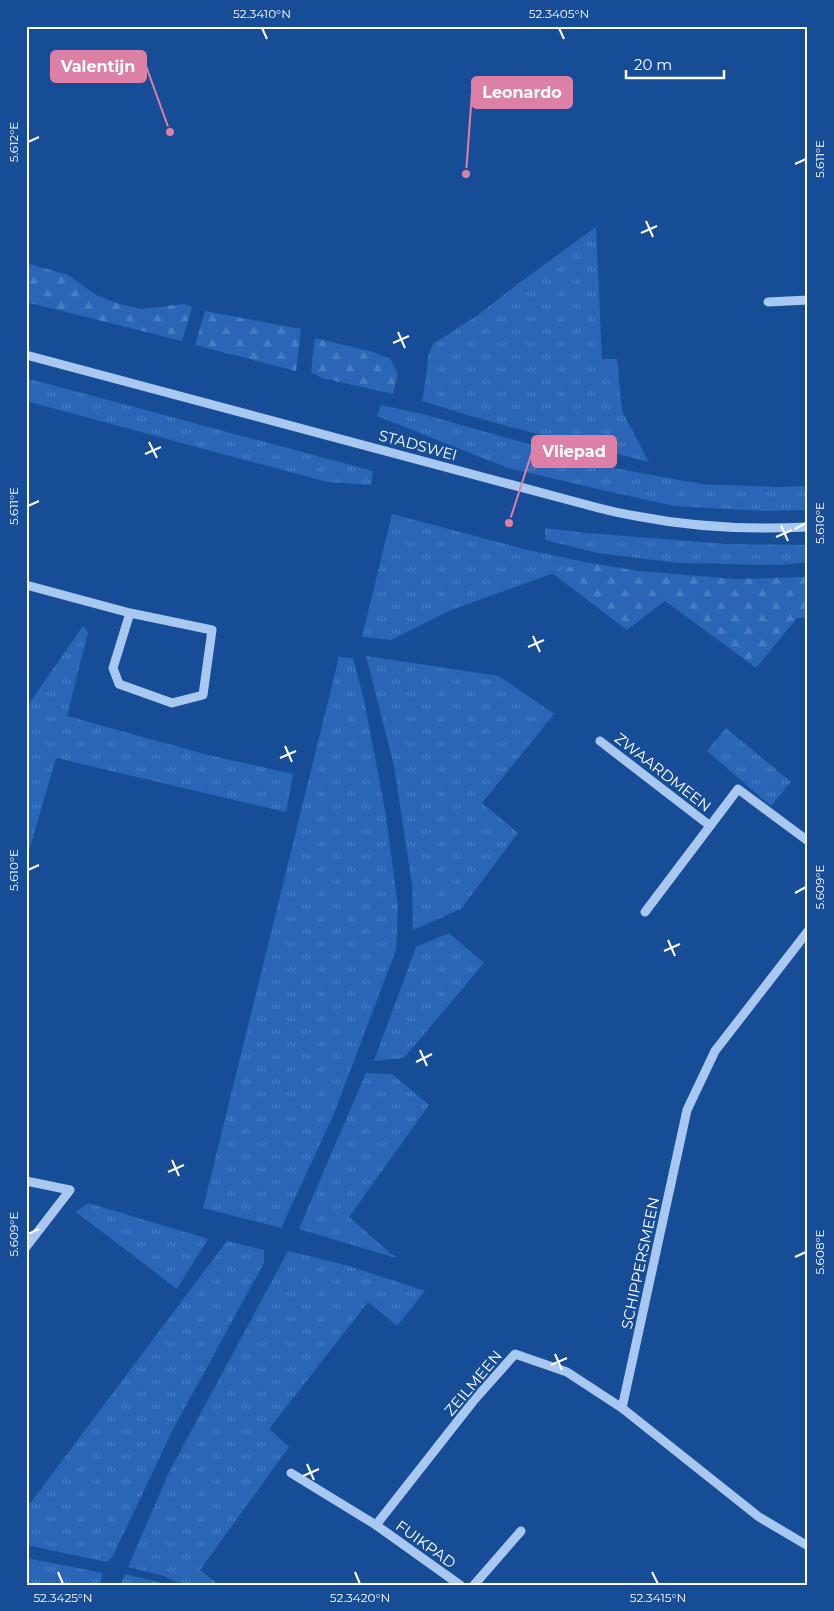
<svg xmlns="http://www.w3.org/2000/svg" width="834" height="1611" viewBox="0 0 834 1611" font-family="Montserrat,sans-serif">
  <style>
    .grass { fill: url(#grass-tufts) }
    .forest { fill: url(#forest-firs) }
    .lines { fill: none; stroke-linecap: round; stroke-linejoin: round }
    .minor { stroke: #a8c8f1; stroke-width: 9 }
    .ticks { fill: none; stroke: #fff; stroke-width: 2 }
    .labels { text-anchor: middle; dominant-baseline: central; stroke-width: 4.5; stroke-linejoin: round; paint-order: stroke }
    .street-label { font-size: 15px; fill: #fff; stroke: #174d96 }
    .leader { fill: none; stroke: #dd80a5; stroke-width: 2 }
    .callout-dot { fill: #dd80a5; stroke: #174d96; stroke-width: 2 }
    .callout { fill: #dd80a5; stroke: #dd80a5; stroke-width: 2 }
    .callout-label { font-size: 16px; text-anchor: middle; font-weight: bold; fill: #fff }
    .neatline { fill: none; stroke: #fff; stroke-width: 2 }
    .ticks-label { font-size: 12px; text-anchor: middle; fill: #fff }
  </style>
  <defs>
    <pattern id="grass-tufts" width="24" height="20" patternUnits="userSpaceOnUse" patternTransform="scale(1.25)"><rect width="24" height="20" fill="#2a66b5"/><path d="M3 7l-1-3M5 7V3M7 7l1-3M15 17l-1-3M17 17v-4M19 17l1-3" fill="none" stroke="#4a7dc0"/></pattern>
    <pattern id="forest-firs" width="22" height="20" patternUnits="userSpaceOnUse" patternTransform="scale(1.25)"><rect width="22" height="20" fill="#2a66b5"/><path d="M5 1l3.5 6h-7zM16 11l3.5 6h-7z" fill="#4a7dc0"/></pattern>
  </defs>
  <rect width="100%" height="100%" fill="#174d96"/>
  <g class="grass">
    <path d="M596 227 602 359H617L622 411 649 462C573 443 497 425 422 401L426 378 428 356 433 344 478 315 515 286Z"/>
    <polygon points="26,378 373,471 371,485 327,482 26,401"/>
    <polygon points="381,405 426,415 614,468 701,484 779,487 808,486 808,510 764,511 674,506 598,489 508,468 377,416"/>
    <polygon points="392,514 528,550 585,562 451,610 391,640 362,637"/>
    <polygon points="545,528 587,533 727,544 808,545 808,562 782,565 679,563 598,553 545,540"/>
    <polygon points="83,626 88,632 67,716 204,754 293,774 286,812 56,758 26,861 26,708"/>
    <polygon points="366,656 499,676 554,714 482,803 518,833 461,909 413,930 412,884 394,766"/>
    <polygon points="339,657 353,658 364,700 386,816 398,907 396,950 333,1116 281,1228 203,1208"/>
    <polygon points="726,728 791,782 771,806 707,751"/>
    <polygon points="449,933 484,963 404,1058 374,1061 416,947"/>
    <polygon points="366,1073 392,1074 429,1105 349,1217 396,1258 299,1229"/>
    <polygon points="88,1203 208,1239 177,1289 76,1212"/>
    <polygon points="227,1241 264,1250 264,1263 172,1431 113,1556 107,1562 26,1545 26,1509"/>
    <polygon points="288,1251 349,1266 425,1291 397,1326 368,1302 269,1429 289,1447 200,1570 219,1585 183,1585 164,1576 128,1567 169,1472"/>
    <polygon points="26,1558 103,1573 99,1585 26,1585"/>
    <polygon points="125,1574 162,1583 165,1585 120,1585"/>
  </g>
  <g class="forest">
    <polygon points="26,263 68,275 96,295 119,304 142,309 184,304 192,307 182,341 26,302"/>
    <polygon points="205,311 301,329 296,371 195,345"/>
    <polygon points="315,338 373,352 390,359 398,374 393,394 322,378 311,372"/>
    <polygon points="585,562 639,571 735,579 808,577 808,618 797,618 756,668 665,601 627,630 552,573"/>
  </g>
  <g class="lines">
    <g class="minor">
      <polyline points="768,302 808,300"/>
      <path d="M26 355 580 503C598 508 617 513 636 516 692 527 750 530 808 527"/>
      <polyline points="26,585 130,613 212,630 203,695 172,703 119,684 113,668 130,613"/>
      <polyline points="600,741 709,825"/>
      <polyline points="645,912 738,789 808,841"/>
      <polyline points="808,931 715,1051 687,1110 622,1408 759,1517 808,1546"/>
      <polyline points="26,1181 70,1190 26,1247"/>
      <polyline points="291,1473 376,1525 460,1585"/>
      <polyline points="376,1525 475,1399 515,1354 567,1372 622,1408"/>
      <polyline points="474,1585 521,1531"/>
    </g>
  </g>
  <path class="ticks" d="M262 28 267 39M559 28 564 39M28 142 39 137M795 164 806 159M646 221 653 237M641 233 657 226M398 332 405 348M393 343 409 336M149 442 157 458M145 454 161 447M28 506 39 501M781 525 788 541M795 529 806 523M776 537 792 530M533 636 540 652M528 647 544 640M285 746 292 762M280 758 296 751M28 870 39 865M795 893 806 887M668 940 675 956M664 951 680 944M420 1050 427 1066M416 1062 432 1054M172 1160 179 1176M168 1172 184 1165M28 1234 39 1229M795 1257 806 1252M555 1354 562 1370M551 1365 567 1358M307 1464 314 1480M303 1476 319 1469M58 1572 63 1584M355 1572 360 1584M652 1572 658 1584"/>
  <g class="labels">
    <g class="street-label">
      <text transform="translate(418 445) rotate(15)">STADSWEI</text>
      <text transform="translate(663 772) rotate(38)">ZWAARDMEEN</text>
      <text transform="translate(640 1263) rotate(-78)">SCHIPPERSMEEN</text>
      <text transform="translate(473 1383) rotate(-50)">ZEILMEEN</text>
      <text transform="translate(426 1544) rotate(36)">FUIKPAD</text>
    </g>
  </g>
  <path class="leader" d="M170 132L146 66M466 174L472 92M509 523L532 452"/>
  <g class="callout-dot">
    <circle cx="170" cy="132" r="5"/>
    <circle cx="466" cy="174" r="5"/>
    <circle cx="509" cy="523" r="5"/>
  </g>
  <g class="callout">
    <rect x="51" y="51" width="95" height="31" rx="5"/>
    <rect x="472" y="77" width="100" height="31" rx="5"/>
    <rect x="532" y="436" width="84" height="31" rx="5"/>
  </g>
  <g class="callout-label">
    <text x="98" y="72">Valentijn</text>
    <text x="522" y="98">Leonardo</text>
    <text x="574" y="457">Vliepad</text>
  </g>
  <rect width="834" height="1611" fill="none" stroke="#174d96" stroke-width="55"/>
  <path d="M626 70v8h98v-8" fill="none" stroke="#ffffff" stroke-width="2.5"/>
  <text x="634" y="70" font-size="15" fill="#ffffff" stroke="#174d96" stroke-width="4" paint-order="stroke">20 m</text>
  <rect x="28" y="28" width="778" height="1556" class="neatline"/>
  <g class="ticks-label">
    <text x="262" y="18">52.3410°N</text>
    <text x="559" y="18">52.3405°N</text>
    <text transform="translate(14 142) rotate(-90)" y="4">5.612°E</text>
    <text transform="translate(820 159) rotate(-90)" y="4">5.611°E</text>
    <text transform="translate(14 506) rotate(-90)" y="4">5.611°E</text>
    <text transform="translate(820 523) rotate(-90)" y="4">5.610°E</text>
    <text transform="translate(14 870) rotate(-90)" y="4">5.610°E</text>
    <text transform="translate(820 887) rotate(-90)" y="4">5.609°E</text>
    <text transform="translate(14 1234) rotate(-90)" y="4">5.609°E</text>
    <text transform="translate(820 1252) rotate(-90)" y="4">5.608°E</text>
    <text x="63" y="1602">52.3425°N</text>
    <text x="360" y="1602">52.3420°N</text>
    <text x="658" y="1602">52.3415°N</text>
  </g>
</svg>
